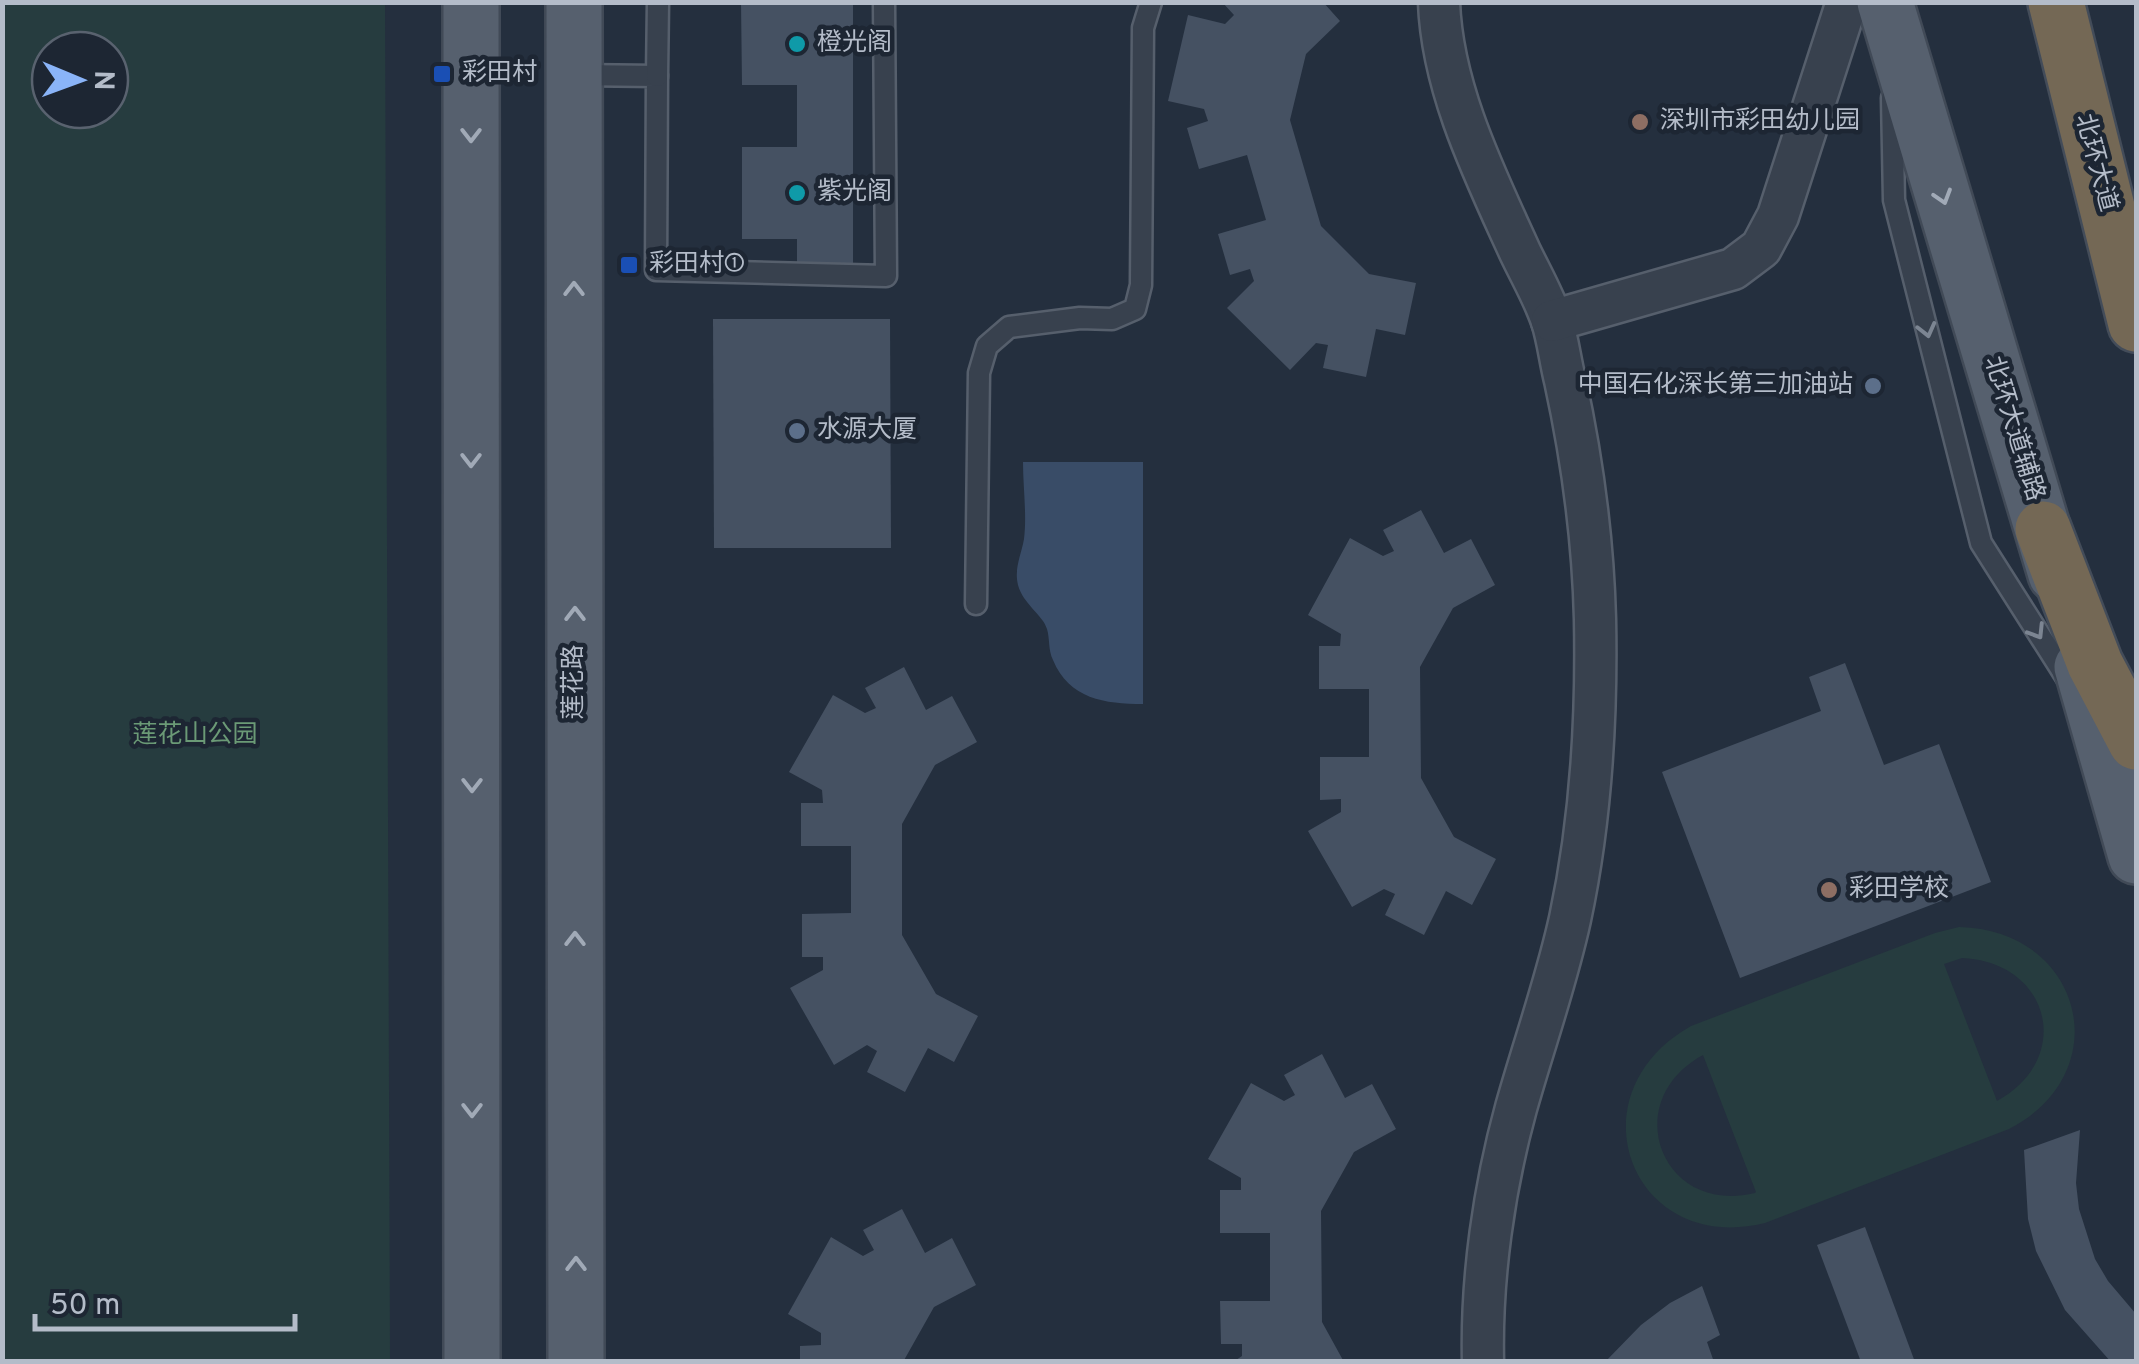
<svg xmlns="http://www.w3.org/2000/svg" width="2139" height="1364" viewBox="0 0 2139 1364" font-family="Overpass,'Noto Sans SC',sans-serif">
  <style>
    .green { fill: #263c3f; fill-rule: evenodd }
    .water { fill: #394c67 }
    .building { fill: #455162 }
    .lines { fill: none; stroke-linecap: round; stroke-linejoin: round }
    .lane-casing { stroke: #565f6c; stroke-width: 25 }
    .street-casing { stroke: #565f6c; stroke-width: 45 }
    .primary-casing { stroke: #414a57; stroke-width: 60 }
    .highway-casing { stroke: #434c59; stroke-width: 60 }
    .lane { stroke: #38414e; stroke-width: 20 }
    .street { stroke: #38414e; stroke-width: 40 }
    .primary { stroke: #56606e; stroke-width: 55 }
    .highway { stroke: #746855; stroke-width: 55 }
    .oneway { stroke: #a1aab7 }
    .oneway2 { stroke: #7c8592 }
    .culture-dot { fill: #0f9aa8; stroke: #1d2633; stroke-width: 4 }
    .transit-dot { fill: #1a4fb4; stroke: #1d2633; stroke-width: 4 }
    .education-dot { fill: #8d6e63; stroke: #1d2633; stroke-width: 4 }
    .service-dot { fill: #5c6f8a; stroke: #1d2633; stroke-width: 4 }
    .labels { text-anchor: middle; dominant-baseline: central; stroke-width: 9; stroke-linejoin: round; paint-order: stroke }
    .poi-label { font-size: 25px; fill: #b4bcc9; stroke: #1d2633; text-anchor: start }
    .street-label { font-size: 25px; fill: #b4bcc9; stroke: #1d2633 }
    .park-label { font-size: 25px; fill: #6b9a76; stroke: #1d2633 }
  </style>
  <rect width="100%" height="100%" fill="#242f3e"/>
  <g class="green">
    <path d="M2 3H385L390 1361H3ZM50 50H110V110H50Z"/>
    <path d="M1959 927C2083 930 2119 1072 2009 1129L1765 1223C1631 1256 1570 1094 1691 1026L1935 933ZM1962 958C2051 962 2074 1059 1997 1101L1944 964ZM1703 1055 1756 1192 1755 1193C1661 1216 1618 1101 1703 1055Z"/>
  </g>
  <path class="water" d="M1023 462H1143V704C1105 704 1069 699 1053 660 1048 650 1050 639 1047 629 1043 615 1023 604 1018 585 1014 568 1021 556 1024 539 1027 515 1023 487 1023 462Z"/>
  <g class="building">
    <polygon points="741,2 853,2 853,269 797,269 797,239 742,239 742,147 797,147 797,85 742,85"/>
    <polygon points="1222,2 1323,2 1340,21 1306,54 1290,120 1321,226 1369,274 1416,283 1405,335 1376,329 1366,377 1323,368 1328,345 1316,343 1290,370 1227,308 1254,281 1250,269 1230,275 1218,234 1266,220 1247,155 1199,169 1187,128 1208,121 1204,109 1168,101 1188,15 1225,24 1234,15"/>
    <polygon points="713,319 890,319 891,548 714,548"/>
    <polygon points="1421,510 1444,553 1471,539 1495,585 1453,608 1420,667 1421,778 1454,837 1496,859 1472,905 1446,891 1424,935 1385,915 1395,894 1384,889 1352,907 1308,831 1341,812 1341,799 1320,800 1320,757 1369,757 1369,689 1319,689 1319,646 1340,646 1341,634 1308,615 1350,538 1383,556 1394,551 1383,530"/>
    <polygon points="1845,663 1884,765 1939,744 1991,882 1740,978 1662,772 1821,711 1809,677"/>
    <polygon points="904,667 926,710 952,696 977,742 935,765 902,824 902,935 936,994 978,1016 954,1062 928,1048 905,1092 867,1072 877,1051 867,1045 834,1065 790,988 823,970 823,957 802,957 802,914 851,913 851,846 801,846 801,803 823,803 822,790 789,772 833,695 865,713 876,708 865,688"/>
    <polygon points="1322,1054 1345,1098 1372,1084 1396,1129 1354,1152 1321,1211 1322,1322 1344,1362 1233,1362 1242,1356 1242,1344 1221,1344 1220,1301 1270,1301 1270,1233 1220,1233 1220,1190 1241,1190 1241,1178 1208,1159 1251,1083 1284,1101 1295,1095 1284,1075"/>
    <polygon points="2080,1130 2076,1183 2079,1209 2095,1259 2108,1281 2136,1314 2136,1362 2111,1362 2065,1310 2036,1251 2028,1219 2024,1150"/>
    <polygon points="902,1209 925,1253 952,1238 976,1285 934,1307 903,1362 800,1362 800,1346 821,1345 821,1333 788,1314 831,1237 863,1256 874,1250 863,1230"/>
    <polygon points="1865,1227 1915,1362 1861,1362 1817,1245"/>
    <polygon points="1702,1286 1720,1335 1707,1342 1714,1362 1605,1362 1641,1325 1670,1303"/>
  </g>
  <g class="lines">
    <defs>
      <g id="lane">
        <polyline points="576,75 657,76 656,270 886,276 884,2"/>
        <polyline points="657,76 658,2"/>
        <polyline points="1892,98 1894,200 1981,543 2070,683"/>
        <polyline points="976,604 979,373 987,346 1009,327 1080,318 1112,319 1135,309 1141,285 1143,28 1151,2"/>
      </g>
      <g id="street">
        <path d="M1439 2C1442 89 1485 175 1520 252 1531 275 1544 297 1552 321 1558 340 1560 360 1565 380 1582 458 1593 539 1595 619 1597 718 1591 821 1570 919 1556 983 1534 1044 1516 1108 1494 1188 1481 1278 1483 1362"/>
        <polyline points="1552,321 1733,269 1761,248 1778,216 1847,2"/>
      </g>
      <g id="primary">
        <polyline points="471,2 472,1362"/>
        <polyline points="574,2 576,1362"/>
        <polyline points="1885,2 2056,574"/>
        <polyline points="2082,667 2136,856"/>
      </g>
      <g id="highway">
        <polyline points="2056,2 2136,324"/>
        <polyline points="2043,529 2095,664 2136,742"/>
      </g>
    </defs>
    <use href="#lane" class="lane-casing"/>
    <use href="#street" class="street-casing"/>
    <use href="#primary" class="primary-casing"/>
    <use href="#highway" class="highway-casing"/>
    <use href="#lane" class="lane"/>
    <use href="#street" class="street"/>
    <use href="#primary" class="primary"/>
    <use href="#highway" class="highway"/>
  </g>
  <defs><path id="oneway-chevron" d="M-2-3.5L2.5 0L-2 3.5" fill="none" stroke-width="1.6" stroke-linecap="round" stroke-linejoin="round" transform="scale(2.5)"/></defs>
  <g class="oneway">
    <use href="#oneway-chevron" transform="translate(471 135) rotate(90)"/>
    <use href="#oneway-chevron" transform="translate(1943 197) rotate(73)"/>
    <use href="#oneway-chevron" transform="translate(574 289) rotate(-90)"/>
    <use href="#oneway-chevron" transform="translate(471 460) rotate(90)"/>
    <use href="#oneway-chevron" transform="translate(575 614) rotate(-90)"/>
    <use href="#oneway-chevron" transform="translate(472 785) rotate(90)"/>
    <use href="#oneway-chevron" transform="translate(575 939) rotate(-90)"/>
    <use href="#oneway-chevron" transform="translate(472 1110) rotate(90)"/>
    <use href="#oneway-chevron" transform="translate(576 1264) rotate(-90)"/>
  </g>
  <g class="oneway2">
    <use href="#oneway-chevron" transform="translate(1927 330) rotate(76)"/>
    <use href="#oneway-chevron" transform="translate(2037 632) rotate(58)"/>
  </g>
  <g class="culture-dot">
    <circle cx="797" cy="44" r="10"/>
    <circle cx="797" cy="193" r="10"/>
  </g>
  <g class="transit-dot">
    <rect x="432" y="64" width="20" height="20" rx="5"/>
    <rect x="619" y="255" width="20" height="20" rx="5"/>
  </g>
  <g class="education-dot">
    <circle cx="1640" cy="122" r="10"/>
    <circle cx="1829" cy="890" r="10"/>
  </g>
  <g class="service-dot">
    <circle cx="1873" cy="386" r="10"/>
    <circle cx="797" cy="431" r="10"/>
  </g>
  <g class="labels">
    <g class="poi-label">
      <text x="817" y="44">橙光阁</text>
      <text x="462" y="74">彩田村</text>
      <text x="1660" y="122">深圳市彩田幼儿园</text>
      <text x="817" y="193">紫光阁</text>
      <text x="649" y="265">彩田村①</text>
      <text x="1853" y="386" text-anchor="end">中国石化深长第三加油站</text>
      <text x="817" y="431">水源大厦</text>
      <text x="1849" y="890">彩田学校</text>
    </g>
    <g class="street-label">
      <text transform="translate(2095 163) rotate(75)">北环大道</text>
      <text transform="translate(2013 429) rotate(73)">北环大道辅路</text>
      <text transform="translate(575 682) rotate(-90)">莲花路</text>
    </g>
    <g class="park-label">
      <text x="195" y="736">莲花山公园</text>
    </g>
  </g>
  <rect width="2139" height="1364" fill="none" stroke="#b4bcc9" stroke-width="10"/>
  <g transform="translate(80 80) rotate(91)"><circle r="48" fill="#1d2633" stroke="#59626f" stroke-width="2.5"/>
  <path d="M0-8L18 38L0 25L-18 38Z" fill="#8ab4f8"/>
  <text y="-15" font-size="28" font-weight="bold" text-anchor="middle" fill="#b4bcc9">N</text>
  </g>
  <path d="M35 1314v15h260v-15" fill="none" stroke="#b4bcc9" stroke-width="5"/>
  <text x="50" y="1314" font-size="30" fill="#b4bcc9" stroke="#1d2633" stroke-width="8" paint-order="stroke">50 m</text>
</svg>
